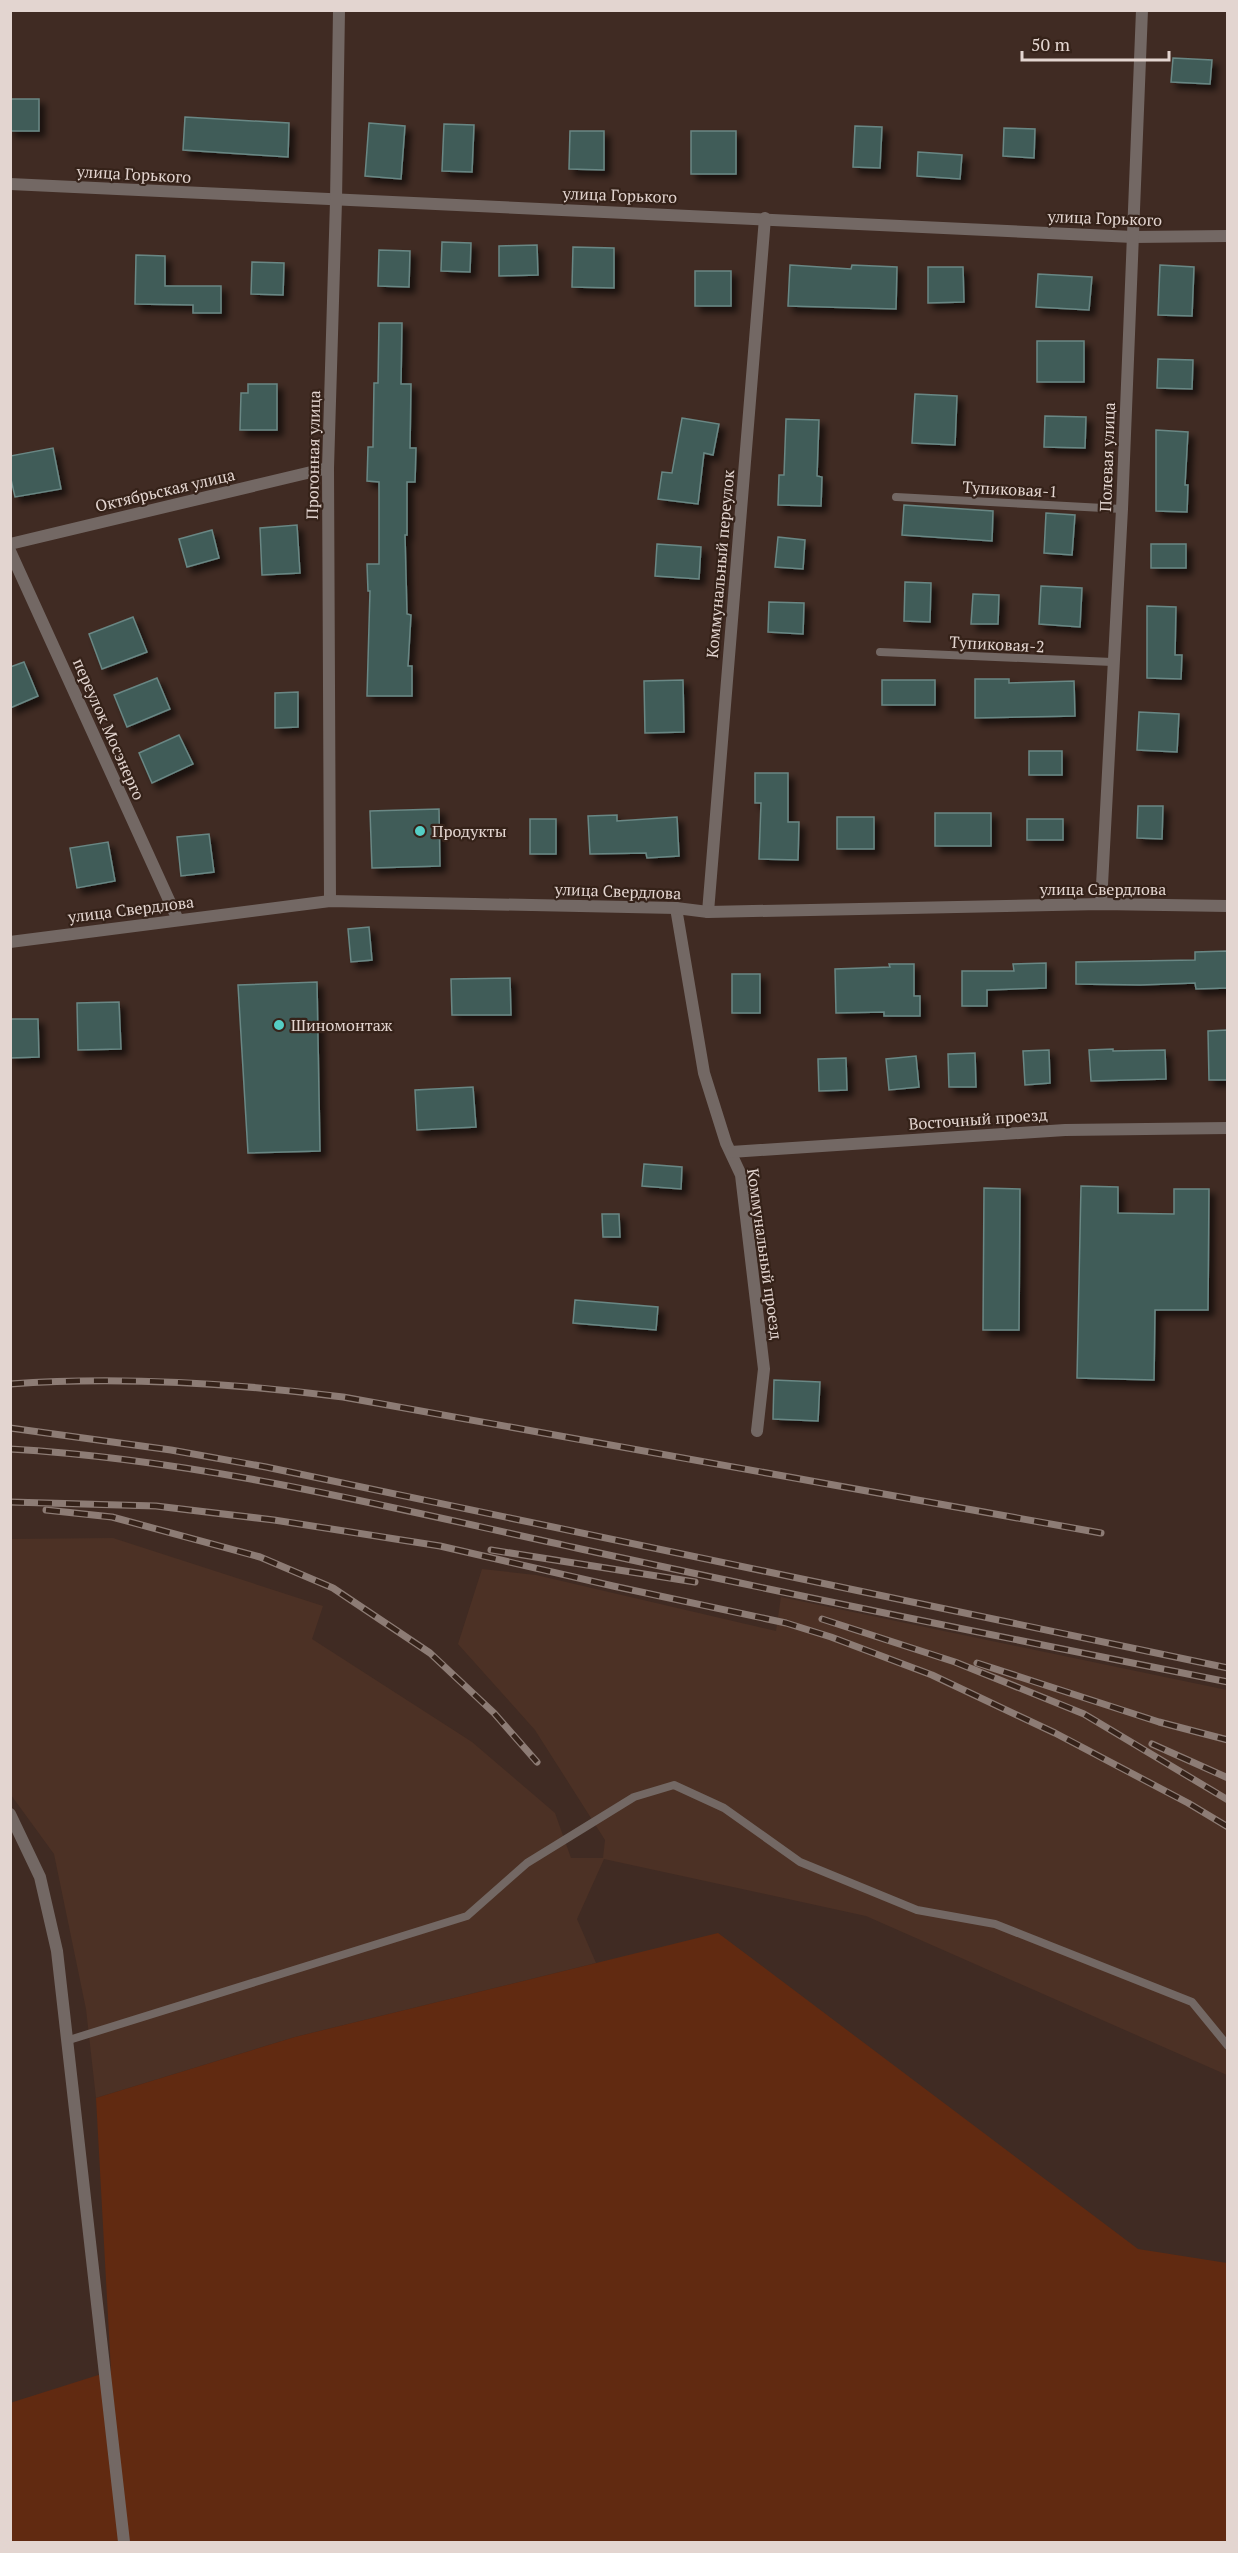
<svg xmlns="http://www.w3.org/2000/svg" width="1238" height="2553" viewBox="0 0 1238 2553" font-family="'PT Serif',serif">
  <style>
    .built { fill: #4c3125 }
    .green { fill: #612a11 }
    .building { fill: #3f5c59; stroke: #698784; stroke-width: 1.5; filter: url(#shadow) }
    .lines { fill: none; stroke-linecap: round; stroke-linejoin: round }
    .lane { stroke: #736864; stroke-width: 8 }
    .street { stroke: #736864; stroke-width: 12 }
    .rail-casing { stroke: #8d7c75; stroke-width: 7 }
    .rail { stroke: #352219; stroke-width: 4.5; stroke-dasharray: 14; stroke-linecap: butt }
    .poi-dot { fill: #55cec5; stroke: #352219; stroke-width: 2 }
    .labels { text-anchor: middle; dominant-baseline: central; stroke-width: 4.5; stroke-linejoin: round; paint-order: stroke }
    .street-label { font-size: 16px; fill: #e3d5d0; stroke: #352219 }
    .poi-label { font-size: 16px; fill: #e3d5d0; stroke: #352219; text-anchor: start }
  </style>
  <defs>
    <filter id="shadow"><feDropShadow dx="5.5" dy="5.5" stdDeviation="3" flood-color="#0009"/></filter>
  </defs>
  <rect width="100%" height="100%" fill="#402b23"/>
  <polygon class="built" points="113,1538 323,1606 312,1639 472,1742 555,1813 571,1858 603,1858 605,1840 535,1730 458,1644 482,1569 536,1575 776,1631 781,1597 1227,1690 1227,2075 866,1916 604,1859 577,1919 596,1963 295,2037 96,2098 86,2009 54,1854 11,1795 10,1539"/>
  <polygon class="green" points="718,1933 1138,2249 1227,2263 1227,2542 11,2542 10,2403 111,2371 96,2098 295,2037"/>
  <g class="building">
    <polygon points="1173,58 1212,60 1210,84 1171,82"/>
    <rect x="10" y="99" width="29" height="32"/>
    <polygon points="185,117 289,123 288,157 183,150"/>
    <polygon points="369,123 405,126 401,179 365,176"/>
    <polygon points="444,124 474,125 472,172 442,171"/>
    <polygon points="855,126 882,127 880,168 853,167"/>
    <polygon points="1004,128 1035,129 1034,158 1003,156"/>
    <polygon points="570,131 604,131 604,170 569,169"/>
    <rect x="691" y="131" width="45" height="43"/>
    <polygon points="918,152 962,155 960,179 917,176"/>
    <polygon points="442,242 471,243 470,272 441,271"/>
    <polygon points="537,245 538,275 499,276 499,246"/>
    <polygon points="573,247 614,248 614,288 572,287"/>
    <polygon points="379,250 410,251 409,287 378,286"/>
    <polygon points="136,255 165,256 165,286 221,286 221,313 193,313 193,305 135,304"/>
    <polygon points="252,262 284,263 283,295 251,294"/>
    <polygon points="790,265 851,269 852,265 897,267 896,309 788,306"/>
    <polygon points="1160,265 1194,267 1192,316 1158,315"/>
    <polygon points="928,267 963,267 964,302 928,303"/>
    <rect x="695" y="271" width="36" height="35"/>
    <polygon points="1038,274 1092,277 1089,310 1036,307"/>
    <polygon points="379,323 402,323 401,384 411,384 410,448 416,448 415,482 407,482 407,535 405,535 407,614 411,615 408,666 412,666 412,696 367,696 370,591 368,591 367,564 379,564 379,482 367,481 368,447 373,447 374,383 378,383"/>
    <rect x="1037" y="341" width="47" height="41"/>
    <polygon points="1158,359 1193,360 1192,389 1157,388"/>
    <polygon points="248,384 277,384 277,430 240,430 241,393 248,393"/>
    <polygon points="915,394 957,396 955,445 912,443"/>
    <polygon points="1045,416 1086,417 1085,448 1044,447"/>
    <polygon points="682,418 719,424 713,455 704,453 698,504 658,499 662,472 672,473"/>
    <polygon points="786,419 819,420 817,476 822,477 821,506 778,505 779,475 784,475"/>
    <polygon points="1156,430 1188,432 1185,485 1188,485 1187,512 1156,511"/>
    <polygon points="53,448 61,489 15,497 10,475 10,456"/>
    <polygon points="904,505 993,511 992,541 902,535"/>
    <polygon points="1046,513 1075,515 1072,555 1044,553"/>
    <polygon points="297,525 300,573 262,575 260,528"/>
    <polygon points="212,530 219,558 187,567 179,539"/>
    <polygon points="778,537 805,540 803,569 775,567"/>
    <polygon points="657,544 701,547 699,579 655,576"/>
    <rect x="1151" y="544" width="35" height="24"/>
    <polygon points="905,582 931,583 930,622 904,621"/>
    <polygon points="1041,586 1082,588 1080,627 1039,624"/>
    <polygon points="973,594 999,595 998,624 971,624"/>
    <polygon points="769,602 804,603 803,634 768,632"/>
    <polygon points="1147,606 1176,607 1175,655 1182,655 1181,679 1147,678"/>
    <polygon points="133,617 147,652 102,669 89,634"/>
    <polygon points="24,662 38,696 10,708 10,667"/>
    <polygon points="157,678 170,709 127,727 114,695"/>
    <polygon points="975,679 1009,679 1009,683 1074,681 1075,716 975,718"/>
    <polygon points="683,680 684,732 645,733 644,681"/>
    <rect x="882" y="680" width="53" height="25"/>
    <polygon points="298,692 298,727 275,728 275,693"/>
    <polygon points="1139,712 1179,714 1177,752 1137,750"/>
    <polygon points="179,735 193,764 152,783 139,753"/>
    <rect x="1029" y="751" width="33" height="24"/>
    <polygon points="755,773 788,773 788,822 799,822 798,860 759,859 761,803 755,803"/>
    <polygon points="1138,806 1163,806 1162,839 1137,838"/>
    <polygon points="439,809 440,866 372,868 370,811"/>
    <rect x="935" y="813" width="56" height="33"/>
    <polygon points="617,815 617,821 677,817 679,856 647,858 646,853 590,854 588,816"/>
    <rect x="837" y="817" width="37" height="32"/>
    <rect x="530" y="819" width="26" height="35"/>
    <rect x="1027" y="819" width="36" height="21"/>
    <polygon points="209,834 214,872 181,876 177,837"/>
    <polygon points="108,842 115,881 77,888 70,848"/>
    <polygon points="369,927 372,960 351,962 348,929"/>
    <polygon points="1227,951 1227,988 1196,989 1195,983 1140,985 1076,984 1076,962 1195,960 1195,952"/>
    <polygon points="1046,963 1046,988 987,990 987,1006 962,1006 962,971 1014,971 1013,964"/>
    <polygon points="889,964 914,964 914,996 920,996 920,1016 884,1016 884,1012 836,1013 835,969 890,967"/>
    <rect x="732" y="974" width="28" height="39"/>
    <polygon points="510,978 511,1015 452,1015 451,979"/>
    <polygon points="317,982 320,1151 248,1153 238,985"/>
    <polygon points="119,1002 121,1049 78,1050 77,1003"/>
    <polygon points="10,1019 38,1019 39,1057 10,1058"/>
    <polygon points="1227,1030 1227,1080 1209,1080 1208,1031"/>
    <polygon points="1113,1049 1113,1051 1165,1050 1166,1079 1091,1081 1089,1050"/>
    <polygon points="1049,1050 1050,1083 1025,1085 1023,1051"/>
    <polygon points="975,1053 976,1087 949,1087 948,1054"/>
    <polygon points="916,1056 919,1087 889,1090 886,1059"/>
    <polygon points="846,1058 847,1090 819,1091 818,1059"/>
    <polygon points="473,1087 476,1127 417,1130 415,1090"/>
    <polygon points="644,1164 682,1167 681,1189 642,1186"/>
    <polygon points="1081,1186 1118,1187 1118,1213 1174,1214 1174,1189 1209,1189 1208,1310 1155,1310 1154,1380 1077,1378"/>
    <polygon points="984,1188 1020,1189 1019,1330 983,1330"/>
    <polygon points="602,1214 619,1214 620,1237 603,1237"/>
    <polygon points="575,1300 658,1307 656,1330 573,1323"/>
    <polygon points="774,1380 820,1382 818,1421 773,1419"/>
  </g>
  <g class="lines">
    <g class="lane">
      <polyline points="896,497 1122,509"/>
      <polyline points="880,652 1112,662"/>
      <polyline points="69,2040 467,1916 527,1863 634,1797 674,1785 724,1808 800,1862 917,1910 995,1924 1192,2002 1228,2046"/>
    </g>
    <g class="street">
      <polyline points="10,184 1133,237 1228,236"/>
      <polyline points="10,544 328,468"/>
      <polyline points="10,551 178,920"/>
      <polyline points="330,901 328,468 336,201 339,10"/>
      <polyline points="1101,904 1122,509 1142,10"/>
      <polyline points="676,908 704,1073 726,1143 741,1175 764,1369 757,1431"/>
      <polyline points="708,912 765,218"/>
      <polyline points="10,942 330,901 676,908 708,912 1101,904 1228,906"/>
      <polyline points="731,1152 1065,1130 1228,1128"/>
      <polyline points="10,1814 40,1877 57,1951 124,2542"/>
    </g>
    <defs>
      <g id="rail">
        <path d="M10 1384C121 1376 233 1383 343 1397L1101 1533"/>
        <polyline points="10,1428 171,1450 266,1467 1228,1668"/>
        <path d="M10 1449C204 1460 392 1508 581 1549 796 1596 1011 1639 1228 1682"/>
        <polyline points="10,1502 156,1506 274,1520 440,1546 613,1586 786,1623 831,1637 932,1675 1055,1733 1188,1803 1228,1827"/>
        <polyline points="46,1510 112,1517 260,1557 333,1588 430,1653 494,1713 537,1762"/>
        <polyline points="491,1550 695,1582"/>
        <polyline points="822,1619 955,1662 1084,1714 1228,1800"/>
        <polyline points="977,1663 1159,1722 1228,1740"/>
        <polyline points="1152,1744 1228,1778"/>
      </g>
    </defs>
    <use href="#rail" class="rail-casing"/>
    <use href="#rail" class="rail"/>
  </g>
  <g class="poi-dot">
    <circle cx="420" cy="831" r="6"/>
    <circle cx="279" cy="1025" r="6"/>
  </g>
  <g class="labels">
    <g class="street-label">
      <text transform="translate(134 174) rotate(3)">улица Горького</text>
      <text transform="translate(620 195) rotate(2)">улица Горького</text>
      <text transform="translate(1105 218) rotate(2)">улица Горького</text>
      <text transform="translate(313 455) rotate(-89)">Прогонная улица</text>
      <text transform="translate(1107 457) rotate(-88)">Полевая улица</text>
      <text transform="translate(1010 489) rotate(3)">Тупиковая-1</text>
      <text transform="translate(165 490) rotate(-13)">Октябрьская улица</text>
      <text transform="translate(720 564) rotate(-85)">Коммунальный переулок</text>
      <text transform="translate(997 644) rotate(3)">Тупиковая-2</text>
      <text transform="translate(109 729) rotate(66)">переулок Мосэнерго</text>
      <text x="1103" y="889">улица Свердлова</text>
      <text transform="translate(618 891) rotate(2)">улица Свердлова</text>
      <text transform="translate(131 909) rotate(-7)">улица Свердлова</text>
      <text transform="translate(978 1119) rotate(-4)">Восточный проезд</text>
      <text transform="translate(765 1254) rotate(82)">Коммунальный проезд</text>
    </g>
    <g class="poi-label">
      <text x="432" y="831">Продукты</text>
      <text x="291" y="1025">Шиномонтаж</text>
    </g>
  </g>
  <rect width="1238" height="2553" fill="none" stroke="#e3d5d0" stroke-width="24"/>
  <path d="M1022 51v9h147v-9" fill="none" stroke="#e3d5d0" stroke-width="3"/>
  <text x="1031" y="51" font-size="18" fill="#e3d5d0" stroke="#352219" stroke-width="4.5" paint-order="stroke">50 m</text>
</svg>
